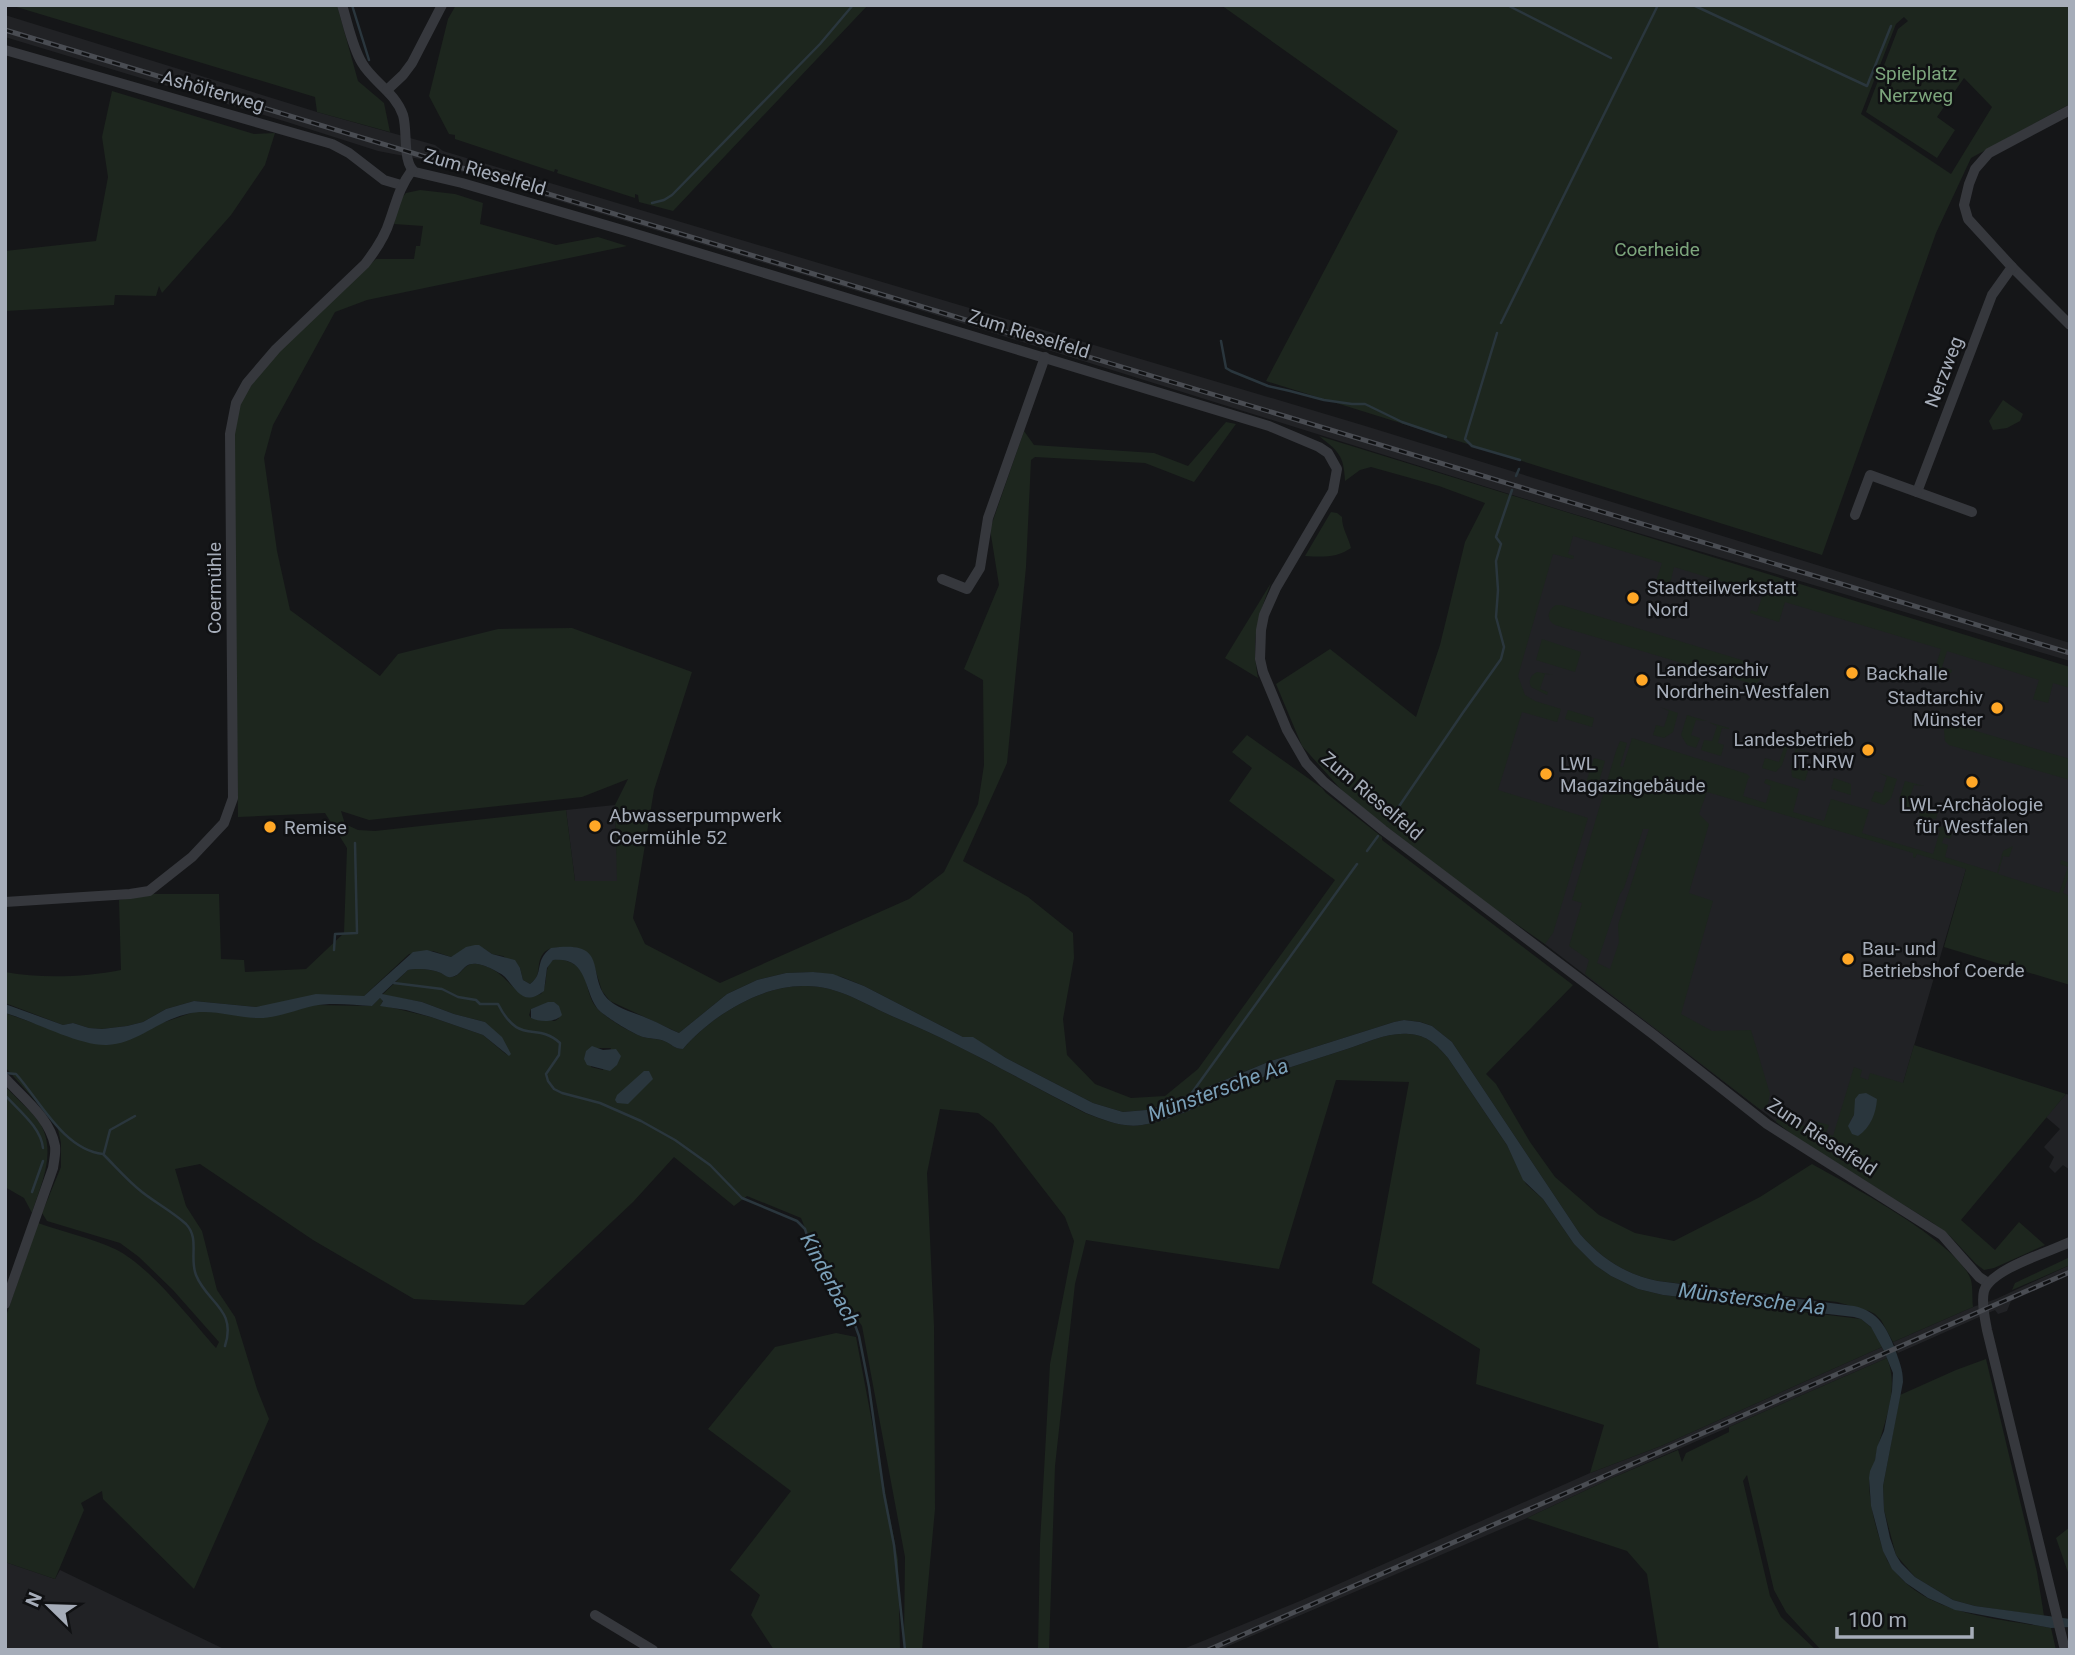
<svg xmlns="http://www.w3.org/2000/svg" width="2075" height="1655" viewBox="0 0 2075 1655" font-family="Roboto,sans-serif">
  <style>
    .built { fill: #212225 }
    .green { fill: #1d261e; fill-rule: evenodd }
    .water { fill: #2a363d }
    .lines { fill: none; stroke-linecap: round; stroke-linejoin: round }
    .stream { stroke: #2a363d; stroke-width: 2.5 }
    .minor { stroke: #36383d; stroke-width: 10 }
    .rail-casing { stroke: #494c52; stroke-width: 5 }
    .rail { stroke: #101113; stroke-width: 2.5; stroke-dasharray: 8; stroke-linecap: butt }
    .poi-dot { fill: #ffa726; stroke: #101113; stroke-width: 2.5 }
    .labels { text-anchor: middle; dominant-baseline: central; stroke-width: 5; stroke-linejoin: round; paint-order: stroke }
    .park-label { font-size: 19px; fill: #7ca57c; stroke: #101113 }
    .street-label { font-size: 19px; fill: #a6adb9; stroke: #101113 }
    .poi-label { font-size: 19px; fill: #a6adb9; stroke: #101113; text-anchor: start }
    .water-label { font-size: 21px; font-style: italic; fill: #7a9fb7; stroke: #101113 }
  </style>
  <rect width="100%" height="100%" fill="#151618"/>
  <g class="built">
    <polygon points="5,15 317,112 435,145 443,151 1362,425 2070,643 2070,661 1567,512 923,311 420,159 378,151 287,122 5,37"/>
    <polygon points="1557,521 2070,677 2070,901 1966,869 1873,1185 1801,1141 1451,872"/>
    <polygon points="615,805 618,881 575,881 566,810"/>
    <polygon points="2066,1094 2070,1095 2070,1170 2063,1165 2055,1173 2049,1167 2054,1157 2044,1147 2060,1129 2046,1117"/>
    <polygon points="2070,1265 2070,1275 2011,1301 2007,1311 1998,1314 1995,1310 1898,1353 1893,1342 1973,1307 1996,1299"/>
    <polygon points="1882,1347 1887,1358 1612,1478 1527,1518 1219,1650 1181,1650 1300,1601 1590,1473 1661,1446"/>
    <polygon points="5,1562 55,1579 60,1570 226,1650 5,1650"/>
  </g>
  <g class="green">
    <polygon points="10,5 337,5 358,81 384,103 390,132 317,112 315,97"/>
    <polygon points="456,5 868,5 673,211 639,202 638,195 635,194 635,198 557,173 558,170 555,169 554,172 455,139 455,135 449,134 429,96 448,19"/>
    <path d="M1221 5H2070V104L1971 158 1936 233 1822 555 1266 381 1398 131ZM1904 17 1908 21 1898 29 1866 112 1937 158 1955 130 1937 117 1964 78 1992 107 1951 174 1861 114 1896 24Z"/>
    <polygon points="112,91 254,134 275,133 265,165 231,215 162,293 159,286 156,296 115,295 114,305 5,311 5,251 96,241 108,177 102,137"/>
    <path d="M420 190 455 194 483 203 480 224 556 245 598 237 627 246 367 300 335 312 273 425 264 458 277 551 290 610 380 676 398 654 498 629 572 628 692 672 654 790 633 918 645 944 720 983 909 899 944 872 978 804 984 765 983 680 964 669 999 585 990 529 1024 431 1034 445 1154 453 1188 466 1226 422 1236 424 1194 482 1145 463 1035 457 1031 460 1026 567 1007 763 963 861 1028 897 1073 933 1074 958 1063 1019 1067 1055 1095 1084 1131 1098 1165 1096 1198 1069 1335 880 1229 801 1252 768 1232 752 1247 735 1322 788 1326 793 1382 837V840L1573 985 1486 1074 1496 1084 1530 1142 1555 1177 1599 1215 1635 1233 1674 1241 1760 1197 1812 1164C1849 1185 1958 1242 1971 1280 1973 1288 1972 1299 1973 1307L1893 1342 1881 1320 1875 1314 1869 1311 1837 1302 1658 1281C1626 1275 1601 1258 1580 1234L1452 1042 1432 1026 1421 1022 1404 1020 1394 1022 1268 1062 1167 1104 1146 1110 1123 1112 1093 1103 1006 1058 973 1038 963 1037 864 986 842 977 813 972 786 973 757 980 727 994 679 1033 610 1001 602 991 592 959C576 952 544 935 539 964 538 973 538 978 530 984L523 980 520 968 503 956 492 954 483 948 451 957 433 951 409 954 364 996 256 1007 194 1001 166 1009 143 1022 127 1026 102 1029 89 1028 73 1023 63 1025 5 1003V972C43 979 84 977 121 970L119 900 153 894H219L221 959 244 960 245 972 306 969 344 933 347 848 325 813 238 817 233 431 240 400 278 351 376 259H414L416 246H420L423 226 394 224 399 201 406 193ZM628 779 615 805 617 881H575L566 810 375 831 358 830 345 824 341 811 369 820 582 797Z"/>
    <polygon points="2003,400 2023,414 2020,421 2007,428 1993,430 1989,421"/>
    <path d="M1319 436 2070 667V688L2053 683 2048 703 2033 699 2039 680 1947 651 1942 667 1952 670 1951 673 1935 669 1941 649 1785 602 1779 622 1750 613 1751 610 1757 612 1763 594 1674 567 1669 588 1655 584 1662 563 1573 536 1568 554 1574 556 1573 559 1553 554 1518 676 1525 695 1535 701 1561 709 1557 722 1522 712 1498 790 1588 818 1553 933 1545 944 1480 899 1346 795 1302 746 1276 684 1330 649 1416 717 1440 645 1465 542 1485 503 1439 486 1371 467 1360 470 1345 481C1344 455 1338 451 1319 436Z"/>
    <path d="M1331 512 1337 513 1342 517C1342 529 1348 536 1351 548 1337 558 1322 557 1305 556Z"/>
    <path d="M1271 583C1257 620 1251 638 1258 678L1225 658Z"/>
    <path d="M1556 605H1561L1758 665 1761 668 1762 677 1757 683 1752 684 1555 625C1546 620 1547 610 1556 605Z"/>
    <polygon points="1542,639 1581,652 1575,672 1536,660"/>
    <path d="M1537 672 1554 675 1545 674 1540 689 1548 692 1547 695 1531 687C1528 680 1531 675 1537 672Z"/>
    <polygon points="1660,707 1678,713 1673,732 1664,738 1653,735 1656,725 1664,727 1669,711"/>
    <polygon points="1568,710 1594,718 1592,727 1565,719"/>
    <polygon points="1687,715 1707,721 1696,720 1691,735 1700,738 1696,748 1687,745 1681,735"/>
    <polygon points="1708,722 1729,728 1729,729 1722,728 1718,743 1724,745 1721,756 1701,750 1704,740 1712,741 1717,726"/>
    <polygon points="1953,724 2070,759 2070,780 1949,745 1945,741 1944,730"/>
    <path d="M1632 738 1747 774 1750 777 1748 779 1743 796 1766 803 1771 786 1764 783 1766 779 1799 789 1793 812 1824 821 1831 799 1869 810 1862 833 1933 854 1940 831 1935 828 1946 826 1954 828 1950 839 1944 837 1942 843 1948 845 1945 857 1997 873 2003 851 2013 846 2009 857 2003 856 1998 874 2059 893 2068 867 2060 864 2061 860 2070 863V872L2063 893 2070 896V985L1944 947 1966 869 1917 854 1915 858 1913 857V853L1707 792 1699 814 1709 824 1689 893 1713 901 1681 1014 1712 1031 1751 1030 1770 1094 1768 1104 1761 1110 1585 974 1589 960 1569 946 1582 903 1572 900 1616 751 1620 741 1627 743 1620 766 1623 767ZM1643 829H1649L1618 925 1619 942 1610 969 1597 963 1620 894 1624 888Z"/>
    <polygon points="1770,740 1788,747 1782,765 1776,772 1762,768 1765,758 1779,762 1784,747 1769,742"/>
    <polygon points="1796,748 1814,754 1798,750 1793,766 1808,771 1805,781 1792,777 1791,766"/>
    <polygon points="1594,758 1605,761 1595,795 1583,792"/>
    <polygon points="1879,773 1897,779 1891,798 1884,805 1871,801 1875,791 1882,793 1887,777"/>
    <polygon points="1834,778 1851,784 1851,795 1831,789"/>
    <polygon points="1905,781 1924,786 1914,785 1909,800 1917,803 1914,814 1901,810 1899,800"/>
    <polygon points="1922,805 1938,810 1936,819 1919,816"/>
    <path d="M558 959C593 964 582 989 596 1007 604 1017 631 1033 643 1037 649 1039 658 1038 664 1041 672 1044 674 1049 683 1049 711 1016 760 986 803 986 838 985 864 1004 894 1017 960 1044 1022 1081 1085 1113 1104 1120 1122 1128 1142 1125 1186 1118 1224 1091 1266 1076 1292 1066 1320 1058 1347 1049 1366 1043 1388 1032 1409 1034 1427 1035 1437 1045 1448 1058L1507 1145 1526 1184 1543 1199 1574 1244 1595 1265 1611 1276 1638 1289 1663 1295 1861 1319 1872 1328 1882 1347 1661 1446 1590 1473 1604 1425 1476 1384 1480 1349 1372 1283 1409 1082 1336 1080 1279 1269 1086 1240 1075 1284 1055 1466 1049 1650H1038L1040 1543 1050 1364 1074 1241 1065 1217 993 1124 978 1113 940 1109 927 1173 934 1326 935 1509 922 1650H906L904 1638 905 1557 862 1326 844 1299 830 1283 817 1258 801 1218 747 1196 734 1206 674 1157 633 1202 524 1305 414 1299 313 1240 200 1164 175 1169 186 1206 202 1231 217 1290 235 1317 257 1389 269 1419 194 1589 103 1499 102 1491 81 1503 84 1510 55 1579 5 1562V1319L38 1223C63 1232 91 1238 115 1249 150 1266 190 1319 216 1348L219 1342 173 1290 139 1257 120 1243 47 1221 42 1213 61 1167V1143L57 1125 5 1067V1013L85 1041 159 1024 194 1012 216 1011 256 1018 265 1017 315 1005 372 1006 380 998 383 1000 381 1005 431 1017 483 1035 507 1055 485 1022 454 1014 422 1002 382 995 408 970C418 968 432 969 441 973 445 975 447 977 451 977 466 976 461 955 490 968 511 978 514 1000 541 994 550 981 542 970 553 960ZM551 1002 559 1018 555 1021 531 1018 529 1015 531 1009ZM598 1048H611L603 1070 591 1067Z"/>
    <path d="M1914 1045 2066 1094 1961 1220 1995 1250 2019 1222 2045 1245 1994 1268 1984 1270 1976 1264 1950 1236 1933 1223 1801 1141 1776 1122 1779 1110 1790 1114 1788 1121 1811 1128 1814 1121 1829 1125 1826 1133 1833 1136 1854 1067 1862 1070 1860 1077 1868 1080 1870 1073 1903 1083ZM1854 1115 1870 1124 1858 1136 1850 1121Z"/>
    <path d="M5 1086C15 1097 37 1116 42 1127 56 1155 40 1187 32 1213L24 1198 5 1187Z"/>
    <polygon points="2070,1257 2070,1265 2012,1290 2015,1283"/>
    <polygon points="836,1333 856,1337 898,1560 900,1650 774,1650 751,1615 760,1595 730,1570 791,1491 708,1429 775,1347"/>
    <path d="M1887 1358C1901 1392 1881 1427 1875 1460 1874 1467 1870 1473 1869 1480 1869 1506 1878 1537 1887 1560 1919 1615 1996 1618 2051 1628L2056 1650H1821L1786 1612 1774 1590 1747 1475 1743 1481 1770 1596 1781 1617 1816 1650H1659L1647 1574 1627 1551 1527 1518 1612 1478 1678 1450 1682 1462 1686 1453 1729 1432V1427Z"/>
    <polygon points="1986,1359 2037,1572 2044,1616 1975,1606 1953,1600 1915,1577 1896,1555 1884,1510 1883,1486 1900,1395 1956,1370"/>
    <polygon points="2070,1527 2070,1578 2056,1538"/>
  </g>
  <g class="water">
    <path d="M475 945H479L492 954 515 960 520 968 523 980 530 984C545 973 533 962 551 948 613 939 584 978 610 1001 621 1010 636 1013 649 1019 659 1023 669 1029 679 1033L727 994 757 980 786 973 813 972 833 974 864 986 963 1037H973L1006 1058 1093 1103 1123 1112 1146 1110 1167 1104 1268 1062 1394 1022 1404 1020 1420 1022 1432 1026 1452 1042 1580 1234C1601 1258 1626 1275 1658 1281L1854 1306C1878 1311 1887 1328 1895 1349 1899 1361 1903 1369 1903 1382L1883 1486 1884 1510 1890 1538 1896 1555 1901 1563 1915 1577 1953 1600 1975 1606 2070 1619V1627L2051 1628 1955 1610 1928 1598 1906 1583 1892 1569 1883 1551 1871 1506 1869 1478 1870 1471 1875 1460 1877 1447 1884 1431 1892 1391 1893 1373 1884 1351 1871 1327 1861 1319 1854 1317 1663 1295 1638 1289 1611 1276 1595 1265 1574 1244 1543 1199 1523 1180 1507 1145 1448 1058C1437 1045 1427 1035 1409 1034 1388 1032 1366 1043 1347 1049 1320 1058 1292 1066 1266 1076 1224 1091 1186 1118 1142 1125 1122 1128 1104 1120 1086 1113 1022 1081 960 1044 894 1017 864 1004 838 985 803 986 760 986 711 1016 683 1049 674 1049 672 1044 664 1041 658 1038 649 1039 643 1037 633 1034 602 1015 597 1008 583 988 588 957 553 960L547 968 544 991C523 1007 517 990 505 977 501 973 495 971 490 968 461 955 466 975 451 977 447 978 445 975 441 973 432 969 418 968 408 970L382 994 422 1002 454 1014 485 1022 502 1037 511 1054 509 1056 483 1035 431 1017 406 1010 380 1006 383 1001 380 998 372 1006C353 1005 332 1002 313 1006 295 1010 275 1019 256 1018 232 1017 210 1008 187 1014 159 1020 136 1044 107 1045 79 1046 34 1021 5 1013V1004L63 1025 73 1023 89 1028 102 1029 127 1026 143 1022 166 1009 194 1001 256 1007 316 994 364 996 413 952 427 950 451 957 466 947Z"/>
    <path d="M548 1002H554L559 1006 562 1015C555 1023 539 1022 531 1018V1009Z"/>
    <polygon points="592,1046 603,1050 616,1049 621,1056 617,1065 610,1071 587,1065 584,1059 586,1051"/>
    <polygon points="644,1071 649,1071 653,1079 628,1104 617,1103 615,1100 617,1095"/>
    <path d="M1866 1093 1877 1099C1876 1113 1871 1127 1858 1136L1852 1134 1848 1126 1854 1115 1855 1099 1859 1094Z"/>
  </g>
  <g class="lines">
    <g class="stream">
      <polyline points="352,5 369,60"/>
      <polyline points="1507,5 1611,58"/>
      <polyline points="1693,5 1867,86 1891,26"/>
      <polyline points="652,203 664,200 672,195 820,44 853,5"/>
      <polyline points="1501,323 1658,5"/>
      <polyline points="1497,333 1465,439 1472,446 1520,460"/>
      <polyline points="1221,341 1226,368 1231,371 1268,386 1290,391 1324,400 1352,404 1365,404 1402,422 1446,437"/>
      <polyline points="1516,476 1519,469"/>
      <polyline points="1389,821 1462,714 1501,659 1504,647 1496,617 1498,590 1496,561 1501,544 1496,537 1512,490"/>
      <polyline points="1367,851 1378,836"/>
      <polyline points="334,950 335,934 357,933 355,843"/>
      <path d="M394 983 442 989 458 997 476 1000 480 1004H498C520 1047 536 1021 560 1043L559 1055 546 1074 548 1081 554 1089 562 1093 600 1103 641 1121 675 1140 710 1165 742 1198 797 1221 805 1229 815 1260 833 1295 855 1325 859 1336 869 1387 884 1494 894 1545 905 1650"/>
      <path d="M5 1073 16 1074C40 1101 64 1150 103 1154 116 1167 128 1181 142 1192 156 1203 173 1212 186 1224 200 1239 189 1257 196 1275 207 1303 237 1309 225 1346"/>
      <polyline points="1191,1094 1357,864"/>
      <path d="M5 1095C18 1110 41 1127 43 1148"/>
      <polyline points="104,1153 110,1130 135,1116"/>
      <polyline points="32,1192 43,1161"/>
    </g>
    <g class="minor">
      <path d="M342 5C348 24 352 46 362 63 373 82 395 92 403 115 408 132 402 163 415 172L462 183 626 231 1269 426 1319 447 1328 453 1337 469 1333 491 1276 588 1264 615 1261 630 1260 659 1263 672 1287 730 1306 763 1324 782 1383 830 1654 1035 1767 1124 1942 1235 1979 1277 1988 1283"/>
      <polyline points="5,50 332,144 349,153 384,180 401,185"/>
      <polyline points="387,90 403,75 412,63 442,5"/>
      <polyline points="2012,267 2070,325"/>
      <polyline points="1972,512 1917,492 1992,295 2012,267 1968,219 1964,205 1969,184 1975,169 1989,153 2070,110"/>
      <polyline points="1855,515 1870,475 1917,492"/>
      <polyline points="942,579 967,589 980,568 988,518 1045,357"/>
      <path d="M5 902 130 894 149 891 192 857 224 823 233 798 230 434 236 403 247 383 276 349 365 264C376 250 385 237 390 220 397 200 399 188 412 170"/>
      <path d="M5 1078C23 1098 50 1118 55 1146 56 1153 54 1161 53 1168L5 1304"/>
      <polyline points="595,1615 653,1650"/>
      <path d="M2065 1650 1987 1330C1985 1319 1981 1303 1984 1291 1991 1269 2049 1252 2070 1242"/>
    </g>
    <defs>
      <g id="rail">
        <polyline points="5,30 2070,653"/>
        <polyline points="1208,1650 2070,1272"/>
      </g>
    </defs>
    <use href="#rail" class="rail-casing"/>
    <use href="#rail" class="rail"/>
  </g>
  <g class="poi-dot">
    <circle cx="1633" cy="598" r="7"/>
    <circle cx="1852" cy="673" r="7"/>
    <circle cx="1642" cy="680" r="7"/>
    <circle cx="1997" cy="708" r="7"/>
    <circle cx="1868" cy="750" r="7"/>
    <circle cx="1546" cy="774" r="7"/>
    <circle cx="1972" cy="782" r="7"/>
    <circle cx="595" cy="826" r="7"/>
    <circle cx="270" cy="827" r="7"/>
    <circle cx="1848" cy="959" r="7"/>
  </g>
  <g class="labels">
    <g class="park-label">
      <text x="1916" y="73">Spielplatz<tspan x="1916" dy="22">Nerzweg</tspan></text>
      <text x="1657" y="249">Coerheide</text>
    </g>
    <g class="street-label">
      <text transform="translate(213 91) rotate(16)">Ashölterweg</text>
      <text transform="translate(485 172) rotate(16)">Zum Rieselfeld</text>
      <text transform="translate(1029 334) rotate(17)">Zum Rieselfeld</text>
      <text transform="translate(1944 372) rotate(-69)">Nerzweg</text>
      <text transform="translate(214 588) rotate(-90)">Coermühle</text>
      <text transform="translate(1372 796) rotate(40)">Zum Rieselfeld</text>
      <text transform="translate(1822 1137) rotate(33)">Zum Rieselfeld</text>
    </g>
    <g class="poi-label">
      <text x="1647" y="587">Stadtteilwerkstatt<tspan x="1647" dy="22">Nord</tspan></text>
      <text x="1656" y="669">Landesarchiv<tspan x="1656" dy="22">Nordrhein-Westfalen</tspan></text>
      <text x="1866" y="673">Backhalle</text>
      <text x="1983" y="697" text-anchor="end">Stadtarchiv<tspan x="1983" dy="22">Münster</tspan></text>
      <text x="1854" y="739" text-anchor="end">Landesbetrieb<tspan x="1854" dy="22">IT.NRW</tspan></text>
      <text x="1560" y="763">LWL<tspan x="1560" dy="22">Magazingebäude</tspan></text>
      <text x="1972" y="804" text-anchor="middle">LWL-Archäologie<tspan x="1972" dy="22">für Westfalen</tspan></text>
      <text x="609" y="815">Abwasserpumpwerk<tspan x="609" dy="22">Coermühle 52</tspan></text>
      <text x="284" y="827">Remise</text>
      <text x="1862" y="948">Bau- und<tspan x="1862" dy="22">Betriebshof Coerde</tspan></text>
    </g>
    <g class="water-label">
      <text transform="translate(1218 1090) rotate(-20)">Münstersche Aa</text>
      <text transform="translate(830 1280) rotate(62)">Kinderbach</text>
      <text transform="translate(1752 1299) rotate(7)">Münstersche Aa</text>
    </g>
  </g>
  <rect width="2075" height="1655" fill="none" stroke="#a6adb9" stroke-width="14"/>
  <g transform="translate(49 1606) rotate(293)" stroke="#101113" stroke-width="5" paint-order="stroke">
  <path d="M0-5L12 26L0 18L-12 26Z" fill="#a6adb9"/>
  <text y="-10" font-size="19" font-weight="bold" text-anchor="middle" fill="#a6adb9">N</text>
  </g>
  <path d="M1837 1627v10h135v-10" fill="none" stroke="#a6adb9" stroke-width="3.5"/>
  <text x="1848" y="1627" font-size="21" fill="#a6adb9" stroke="#101113" stroke-width="5" paint-order="stroke">100 m</text>
</svg>
